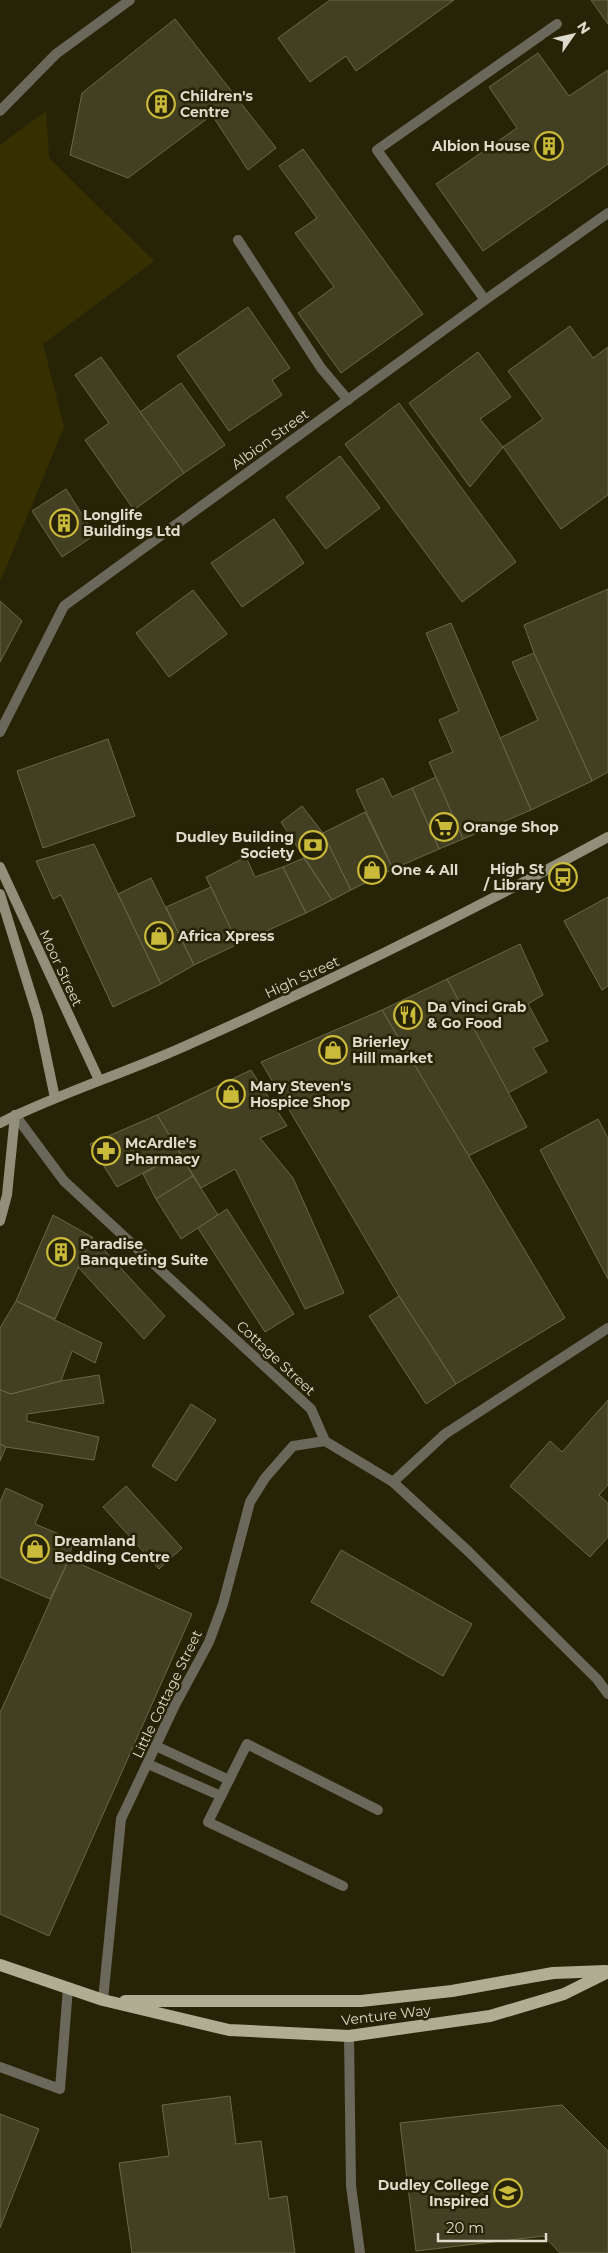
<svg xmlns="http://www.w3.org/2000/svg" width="608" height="2253" viewBox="0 0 608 2253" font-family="Montserrat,sans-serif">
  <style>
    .green { fill: #363000 }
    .building { fill: #433f23; stroke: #6a6748 }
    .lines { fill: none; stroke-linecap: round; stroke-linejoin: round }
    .lane { stroke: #69685a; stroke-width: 10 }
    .street { stroke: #69685a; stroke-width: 10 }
    .secondary { stroke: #918f7a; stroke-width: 10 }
    .primary { stroke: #b0ad92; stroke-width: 12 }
    .labels { text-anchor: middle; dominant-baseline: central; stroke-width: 5; stroke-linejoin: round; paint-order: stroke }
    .poi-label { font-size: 14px; font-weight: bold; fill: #dddbcb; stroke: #272306; text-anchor: start }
    .street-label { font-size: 14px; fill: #dddbcb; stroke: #272306 }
  </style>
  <rect width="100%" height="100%" fill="#272306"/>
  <polygon class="green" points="46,111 49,158 154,261 43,344 64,427 0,582 0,145"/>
  <g class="building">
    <polygon points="330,0 454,0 356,71 346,56 310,82 278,38"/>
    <polygon points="591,0 608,0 608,24"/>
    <polygon points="175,19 276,148 248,170 212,115 128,178 70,155 82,93"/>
    <polygon points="538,53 569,96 608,70 608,164 483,251 436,184 517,128 489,87"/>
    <polygon points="303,149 423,314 341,373 298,313 334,287 295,233 317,218 279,166"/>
    <polygon points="248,307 290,368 272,380 282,395 229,431 177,356"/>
    <polygon points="570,326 593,358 608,347 608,495 561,529 503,447 543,419 508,371"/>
    <polygon points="478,352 511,397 480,419 503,447 470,487 409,403"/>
    <polygon points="101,357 184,473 134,510 85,440 109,423 75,375"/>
    <polygon points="181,383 225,445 184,473 140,412"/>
    <polygon points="399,403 516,562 462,602 345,444"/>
    <polygon points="340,456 380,508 326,549 286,497"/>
    <polygon points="66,489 95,535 62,557 32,511"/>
    <polygon points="274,519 304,563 242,607 211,563"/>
    <polygon points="608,589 608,772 592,781 534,653 524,625"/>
    <polygon points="193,590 227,634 169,677 136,633"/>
    <polygon points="0,601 22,621 0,662"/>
    <polygon points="451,623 531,810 463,839 429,762 453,752 439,720 459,711 426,633"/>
    <polygon points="534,653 592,781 531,810 500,738 538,720 512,662"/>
    <polygon points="108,739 135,816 43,848 17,771"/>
    <polygon points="436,777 463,839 439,849 412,788"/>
    <polygon points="383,778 392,797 412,788 439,849 393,869 356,790"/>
    <polygon points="302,806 323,833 351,890 332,900 281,822"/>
    <polygon points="365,812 393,869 351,890 323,833"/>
    <polygon points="94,844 161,984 113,1007 61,895 53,899 36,861"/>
    <polygon points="246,857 255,877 283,867 306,913 238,944 206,877"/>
    <polygon points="304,858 332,900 306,913 283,867"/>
    <polygon points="151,878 194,965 161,984 118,894"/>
    <polygon points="211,887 238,944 194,965 166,907"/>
    <polygon points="608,897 608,986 602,990 564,921"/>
    <polygon points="520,944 543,995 528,1004 548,1041 533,1048 547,1072 508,1093 447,979"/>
    <polygon points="447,979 527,1127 468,1156 382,1010"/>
    <polygon points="382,1010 565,1318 456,1384 399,1296 261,1062"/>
    <polygon points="251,1070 287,1126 260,1138 293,1178 344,1293 305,1309 235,1169 201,1188 157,1115"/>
    <polygon points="157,1115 180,1153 117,1187 90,1144"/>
    <polygon points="598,1119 608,1138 608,1279 540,1150"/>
    <polygon points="180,1153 193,1176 156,1199 143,1174"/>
    <polygon points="193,1176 218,1215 181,1239 156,1199"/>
    <polygon points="227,1209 294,1314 265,1332 198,1228"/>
    <polygon points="53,1215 92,1237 55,1319 16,1301"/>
    <polygon points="92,1237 165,1316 144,1339 78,1267"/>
    <polygon points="399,1296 456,1384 426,1404 369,1316"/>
    <polygon points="16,1301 102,1343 95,1363 72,1351 61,1381 11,1394 0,1390 0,1328"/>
    <polygon points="99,1375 104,1403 27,1414 27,1421 99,1437 94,1460 6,1447 0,1444 0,1390 11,1394 61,1381"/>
    <polygon points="608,1400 608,1485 599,1495 608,1503 608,1537 590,1557 510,1486 550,1441 562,1452"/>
    <polygon points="191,1404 216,1420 176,1481 152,1466"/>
    <polygon points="0,1444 6,1447 0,1461"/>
    <polygon points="126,1486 182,1548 159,1569 103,1507"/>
    <polygon points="6,1488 43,1505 35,1524 73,1540 69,1559 50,1599 0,1577 0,1502"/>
    <polygon points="341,1550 472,1624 443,1676 311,1602"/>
    <polygon points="69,1559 192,1614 49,1936 0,1914 0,1713"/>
    <polygon points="230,2096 236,2144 261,2141 269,2199 287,2196 295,2253 132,2253 119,2163 169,2156 162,2105"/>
    <polygon points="562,2105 608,2151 608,2253 560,2253 544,2236 416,2251 400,2123"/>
    <polygon points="0,2114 39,2129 0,2228"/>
  </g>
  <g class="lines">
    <g class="lane">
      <polyline points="238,240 321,368 348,400"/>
      <polyline points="485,300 377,150 557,24"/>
      <polyline points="393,1482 445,1434 608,1328"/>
      <polyline points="156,1746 229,1780"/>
      <polyline points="148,1764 221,1796"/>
      <polyline points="343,1886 208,1822 247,1744 378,1810"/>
      <polyline points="349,2036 351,2186 360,2253"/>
      <polyline points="0,2067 60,2089 68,1988"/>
    </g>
    <g class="street">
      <polyline points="0,111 56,54 130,0"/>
      <polyline points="0,732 64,606 485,300 608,213"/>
      <polyline points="15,1115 64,1181 311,1409 325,1441 393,1482 469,1552 597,1679 608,1694"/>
      <polyline points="103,2000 121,1819 174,1707 209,1642 223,1604 250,1502 265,1478 293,1446 325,1441"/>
    </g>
    <g class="secondary">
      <polyline points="0,867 99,1080"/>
      <polyline points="0,894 38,1017 55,1098"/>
      <path d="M0 1123C62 1092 129 1072 192 1043 333 980 472 911 608 837"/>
      <polyline points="0,1221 7,1195 15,1115"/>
    </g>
    <g class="primary">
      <polyline points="0,1965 103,2000 229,2030 349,2036 490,2016 564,1994 608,1972"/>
      <polyline points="125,2001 361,2001 452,1991 553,1973 606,1971"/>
    </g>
  </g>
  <defs>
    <symbol id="building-ring" viewBox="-11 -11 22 22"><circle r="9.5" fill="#272306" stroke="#caba3a" stroke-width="1.5"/><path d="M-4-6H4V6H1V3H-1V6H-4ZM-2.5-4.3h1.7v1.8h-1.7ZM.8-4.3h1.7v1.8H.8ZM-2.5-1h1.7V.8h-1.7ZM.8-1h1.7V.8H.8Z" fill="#caba3a"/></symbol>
    <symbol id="supermarket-ring" viewBox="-11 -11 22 22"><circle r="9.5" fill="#272306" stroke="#caba3a" stroke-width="1.5"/><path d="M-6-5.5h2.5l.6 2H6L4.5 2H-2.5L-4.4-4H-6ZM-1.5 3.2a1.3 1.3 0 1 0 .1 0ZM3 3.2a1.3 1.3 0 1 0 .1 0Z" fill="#caba3a"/></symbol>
    <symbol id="bank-ring" viewBox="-11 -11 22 22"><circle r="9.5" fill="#272306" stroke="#caba3a" stroke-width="1.5"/><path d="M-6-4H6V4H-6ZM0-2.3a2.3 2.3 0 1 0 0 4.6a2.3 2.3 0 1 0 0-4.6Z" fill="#caba3a"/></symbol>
    <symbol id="shop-ring" viewBox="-11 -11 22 22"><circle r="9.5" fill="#272306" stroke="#caba3a" stroke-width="1.5"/><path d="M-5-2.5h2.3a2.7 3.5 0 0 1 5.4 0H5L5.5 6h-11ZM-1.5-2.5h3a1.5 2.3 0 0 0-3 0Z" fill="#caba3a"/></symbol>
    <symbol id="bus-ring" viewBox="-11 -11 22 22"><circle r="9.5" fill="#272306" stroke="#caba3a" stroke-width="1.5"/><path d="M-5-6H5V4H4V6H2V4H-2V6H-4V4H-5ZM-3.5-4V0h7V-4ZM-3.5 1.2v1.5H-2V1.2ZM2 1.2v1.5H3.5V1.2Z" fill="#caba3a"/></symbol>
    <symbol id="restaurant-ring" viewBox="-11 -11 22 22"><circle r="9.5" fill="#272306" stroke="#caba3a" stroke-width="1.5"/><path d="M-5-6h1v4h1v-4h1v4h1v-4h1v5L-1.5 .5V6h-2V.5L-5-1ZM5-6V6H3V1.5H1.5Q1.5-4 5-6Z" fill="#caba3a"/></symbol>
    <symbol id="pharmacy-ring" viewBox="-11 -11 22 22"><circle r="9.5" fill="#272306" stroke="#caba3a" stroke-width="1.5"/><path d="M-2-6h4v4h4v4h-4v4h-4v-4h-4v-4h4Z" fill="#caba3a"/></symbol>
    <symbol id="university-ring" viewBox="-11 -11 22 22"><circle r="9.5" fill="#272306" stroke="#caba3a" stroke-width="1.5"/><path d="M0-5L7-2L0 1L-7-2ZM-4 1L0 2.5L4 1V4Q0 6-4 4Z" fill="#caba3a"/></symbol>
  </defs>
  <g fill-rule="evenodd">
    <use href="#building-ring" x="145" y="88" width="32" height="32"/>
    <use href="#building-ring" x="533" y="130" width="32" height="32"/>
    <use href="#building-ring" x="48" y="507" width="32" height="32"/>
    <use href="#supermarket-ring" x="428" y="811" width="32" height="32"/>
    <use href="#bank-ring" x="297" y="829" width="32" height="32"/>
    <use href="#shop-ring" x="356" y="854" width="32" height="32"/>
    <use href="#bus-ring" x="547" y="861" width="32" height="32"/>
    <use href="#shop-ring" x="143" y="920" width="32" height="32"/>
    <use href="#restaurant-ring" x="392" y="999" width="32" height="32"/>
    <use href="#shop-ring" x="317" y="1034" width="32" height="32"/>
    <use href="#shop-ring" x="215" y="1078" width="32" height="32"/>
    <use href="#pharmacy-ring" x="90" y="1135" width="32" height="32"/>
    <use href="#building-ring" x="45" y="1236" width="32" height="32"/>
    <use href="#shop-ring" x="19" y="1533" width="32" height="32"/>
    <use href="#university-ring" x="492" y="2177" width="32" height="32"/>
  </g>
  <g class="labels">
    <g class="poi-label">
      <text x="180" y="96">Children's<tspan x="180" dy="16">Centre</tspan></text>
      <text x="530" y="146" text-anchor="end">Albion House</text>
      <text x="83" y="515">Longlife<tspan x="83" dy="16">Buildings Ltd</tspan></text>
      <text x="463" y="827">Orange Shop</text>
      <text x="294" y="837" text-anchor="end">Dudley Building<tspan x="294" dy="16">Society</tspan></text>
      <text x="544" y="869" text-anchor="end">High St<tspan x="544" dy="16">/ Library</tspan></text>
      <text x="391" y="870">One 4 All</text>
      <text x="178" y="936">Africa Xpress</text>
      <text x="427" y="1007">Da Vinci Grab<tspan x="427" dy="16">&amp; Go Food</tspan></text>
      <text x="352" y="1042">Brierley<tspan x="352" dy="16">Hill market</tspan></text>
      <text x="250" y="1086">Mary Steven's<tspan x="250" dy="16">Hospice Shop</tspan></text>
      <text x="125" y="1143">McArdle's<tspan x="125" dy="16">Pharmacy</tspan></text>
      <text x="80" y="1244">Paradise<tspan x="80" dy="16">Banqueting Suite</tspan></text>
      <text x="54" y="1541">Dreamland<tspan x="54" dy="16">Bedding Centre</tspan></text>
      <text x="489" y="2185" text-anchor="end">Dudley College<tspan x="489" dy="16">Inspired</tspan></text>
    </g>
    <g class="street-label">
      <text transform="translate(270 439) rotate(-36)">Albion Street</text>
      <text transform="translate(61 968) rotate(65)">Moor Street</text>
      <text transform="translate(302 977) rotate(-25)">High Street</text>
      <text transform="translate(276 1358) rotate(43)">Cottage Street</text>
      <text transform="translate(167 1694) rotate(-64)">Little Cottage Street</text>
      <text transform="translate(386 2015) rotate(-7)">Venture Way</text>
    </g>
  </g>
  <g transform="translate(573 35) rotate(56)" stroke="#272306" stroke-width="4" paint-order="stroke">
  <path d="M0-4L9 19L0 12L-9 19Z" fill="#dddbcb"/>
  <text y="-8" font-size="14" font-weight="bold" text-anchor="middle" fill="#dddbcb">N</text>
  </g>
  <path d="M438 2233v8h108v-8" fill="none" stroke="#dddbcb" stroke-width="2.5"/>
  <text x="446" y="2233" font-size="15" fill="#dddbcb" stroke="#272306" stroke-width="4" paint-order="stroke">20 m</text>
</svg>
